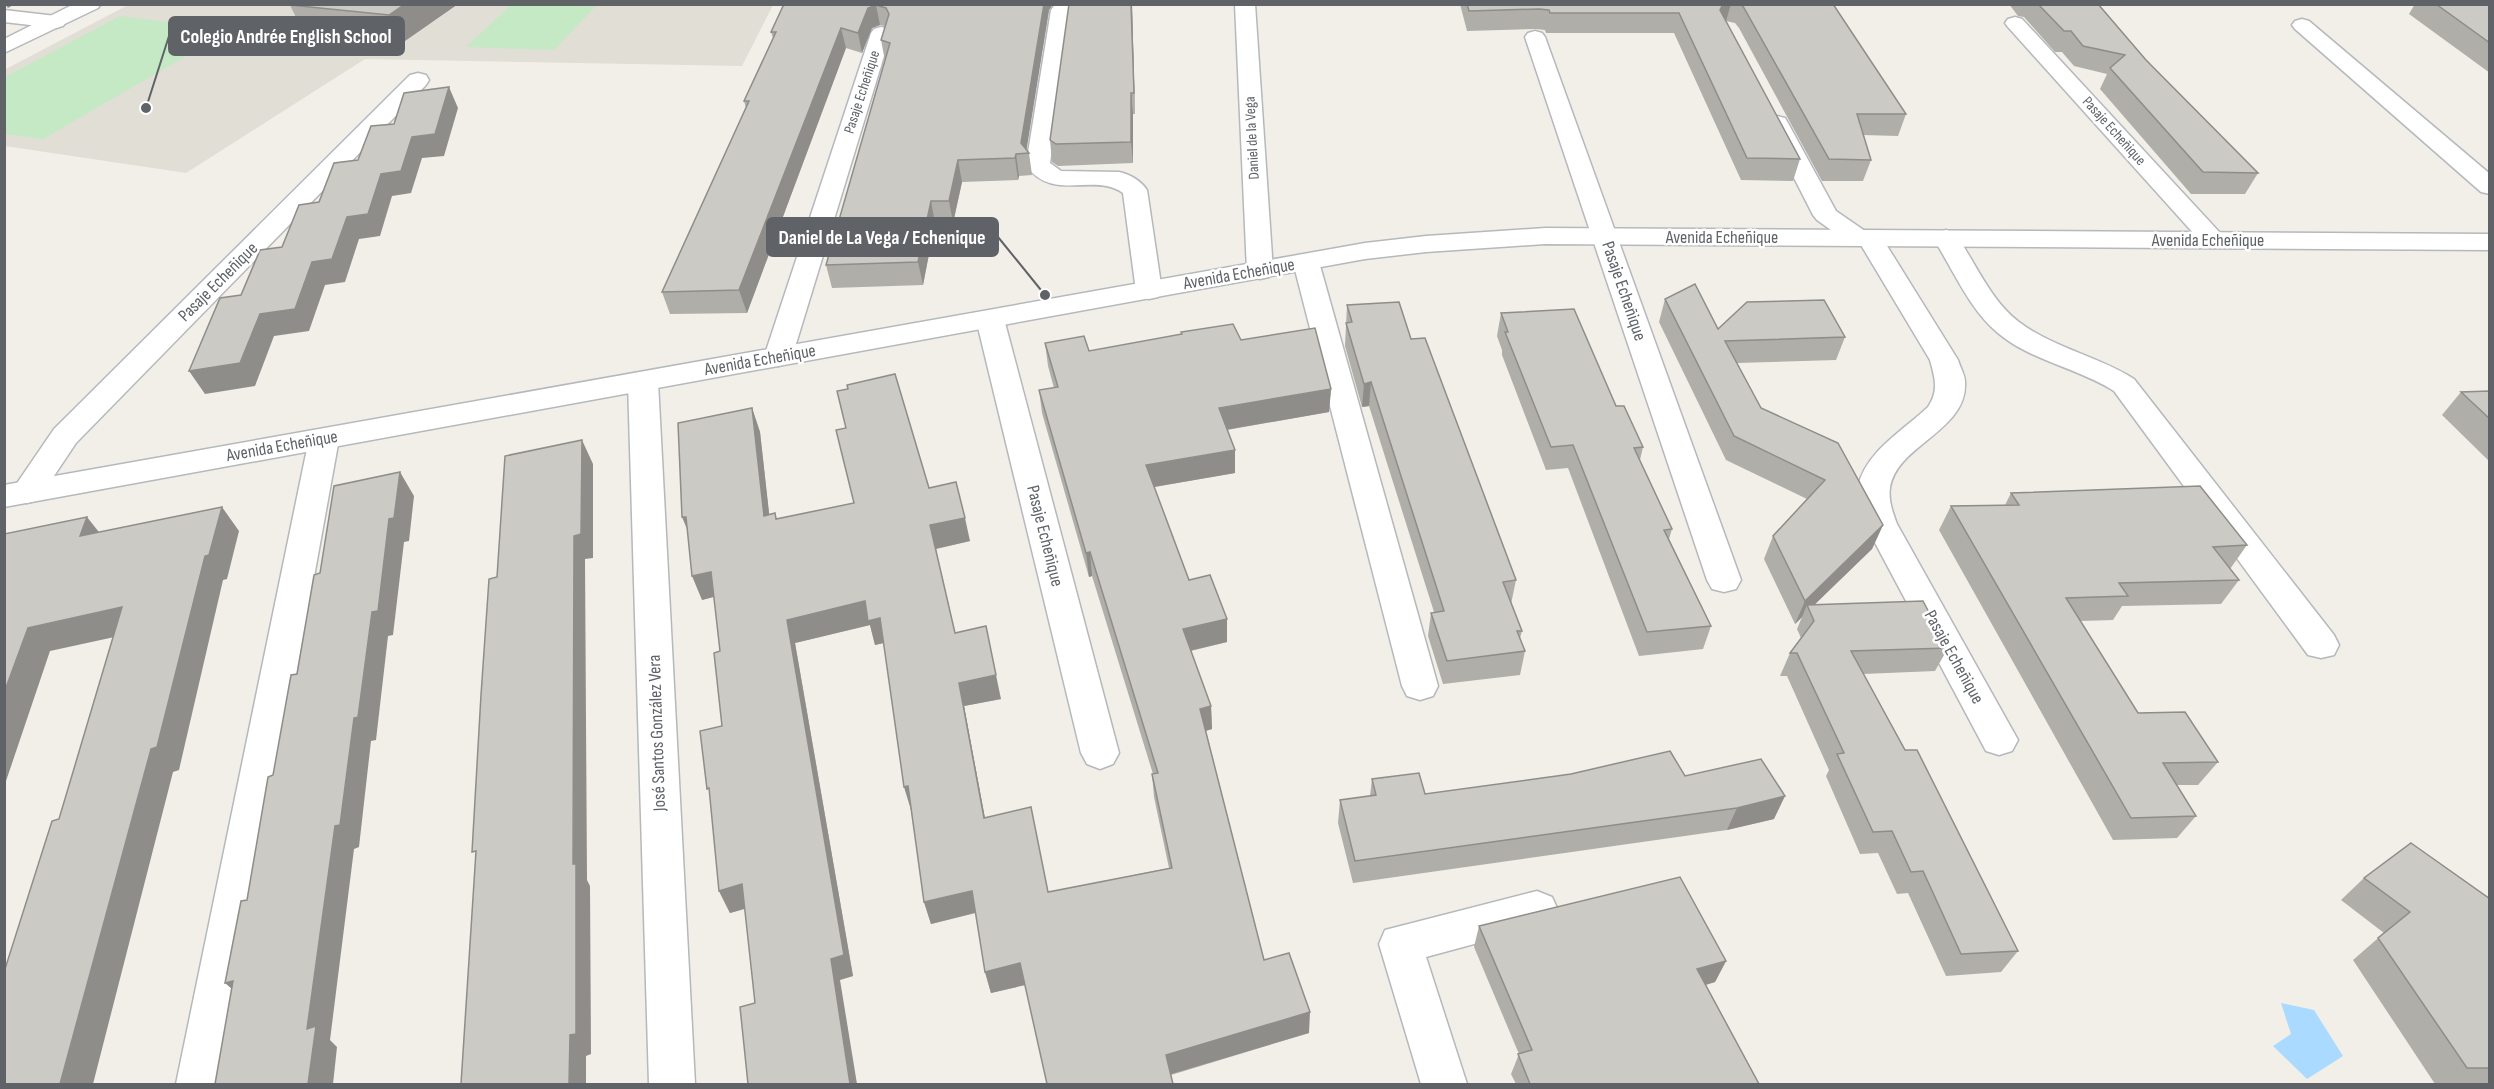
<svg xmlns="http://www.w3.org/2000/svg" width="2494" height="1089" viewBox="0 0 2494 1089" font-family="'Sofia Sans Condensed',sans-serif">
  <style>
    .education { fill: #e1ded6 }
    .green { fill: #c5e8c5 }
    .water { fill: #aadaff }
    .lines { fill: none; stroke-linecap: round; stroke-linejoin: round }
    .minor-casing { stroke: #b5b8bc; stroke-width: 3 }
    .tertiary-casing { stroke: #b5b8bc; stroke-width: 3 }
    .minor { fill: #fff; fill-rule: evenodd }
    .tertiary { fill: #fff; fill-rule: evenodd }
    .wall { fill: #afaea9 }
    .shaded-wall { fill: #8f8d8a }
    .building { fill: #cccac5; stroke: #8f8d8a; stroke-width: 1.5 }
    .labels { text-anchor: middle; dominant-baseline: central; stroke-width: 5; stroke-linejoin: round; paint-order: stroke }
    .far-street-label { font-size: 15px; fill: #5f6368; stroke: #fff }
    .street-label { font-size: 18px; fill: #5f6368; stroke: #fff }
    .leader { fill: none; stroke: #5f6368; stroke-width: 2 }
    .callout-dot { fill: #5f6368; stroke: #fff; stroke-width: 2 }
    .callout { fill: #5f6368; stroke: #5f6368; stroke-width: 2 }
    .callout-label { font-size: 20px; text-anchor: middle; font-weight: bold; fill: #fff }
  </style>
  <rect width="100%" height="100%" fill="#f1efe8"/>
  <polygon class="education" points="128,5 773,5 742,66 365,59 186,173 5,146 4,70"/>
  <g class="green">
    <polygon points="511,5 511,4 597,5 554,50 466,47"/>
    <polygon points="120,16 231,30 43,139 5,134 5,77"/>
  </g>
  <polygon class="water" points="2281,1003 2314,1010 2343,1056 2307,1079 2273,1046 2291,1034"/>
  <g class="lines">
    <defs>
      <g id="minor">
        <path d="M1063 4 1068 6 1071 10 1050 163 1061 171 1119 172C1130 174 1141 181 1147 190L1162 291 1158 297 1149 299 1140 297 1136 291 1123 193C1093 172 1052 203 1026 165L1051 10 1054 6Z"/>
        <polygon points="1235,4 1255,4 1273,271 1269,277 1260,279 1251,277 1247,271"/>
        <polygon points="4,10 56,16 63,18 66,22 63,26 56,28 4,22"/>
        <polygon points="2015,17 2022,19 2222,235 2226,240 2222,245 2213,248 2204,245 2008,27 2005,23 2008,19"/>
        <polygon points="2302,19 2309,21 2490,174 2490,194 2481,192 2295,29 2292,25 2295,21"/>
        <polygon points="881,27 888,29 891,33 792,357 788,363 778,366 768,363 764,357 871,33 874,29"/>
        <polygon points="1535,31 1542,33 1545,37 1741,580 1736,589 1724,592 1712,589 1707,580 1525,37 1528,33"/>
        <polygon points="418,73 426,75 429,80 426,85 76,443 38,500 27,503 16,500 11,492 54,429 410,75"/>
        <path d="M1777 116 1785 118 1788 123 1836 211 1865 231 1879 233 1958 360C1960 367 1965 375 1965 382 1968 431 1896 445 1890 488 1888 500 1893 513 1897 524L2018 740 2012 751 1999 755 1986 751 1865 524C1861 513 1856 499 1858 487 1865 452 1904 430 1928 407 1939 391 1935 378 1930 360L1861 245 1849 243 1817 220 1813 215 1766 123 1769 118Z"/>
        <path d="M1946 230 1955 233C1975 262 1990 300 2019 322 2053 348 2098 356 2134 379L2334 635 2339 645 2334 655 2321 658 2308 655 2114 391C2078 368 2031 361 1998 333 1969 309 1953 269 1933 238L1937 233Z"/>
        <polygon points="1306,254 1315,256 1319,262 1438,686 1433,696 1420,700 1407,696 1402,686 1293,262 1297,256"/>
        <polygon points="990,311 1000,313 1004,319 1119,753 1113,764 1100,769 1087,764 1081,753 976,319 980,313"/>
        <polygon points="643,373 653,376 658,382 695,1084 649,1084 628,382 633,376"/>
        <polygon points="324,429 335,432 339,439 222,1084 176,1084 309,439 313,432"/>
        <polygon points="1537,891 1552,897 1558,910 1552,923 1426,957 1467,1084 1421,1084 1379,944 1385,930"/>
      </g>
      <g id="tertiary">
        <polygon points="74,4 101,4 98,8 4,53 4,39"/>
        <polygon points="1545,228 2490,234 2490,250 1545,244 1426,252 1365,259 4,507 4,485 1365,243 1426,236"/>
      </g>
    </defs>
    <use href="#minor" class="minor-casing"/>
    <use href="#tertiary" class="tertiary-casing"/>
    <use href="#minor" class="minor"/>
    <use href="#tertiary" class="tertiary"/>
  </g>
  <g class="wall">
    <polygon points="291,4 458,4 402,43 304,34 290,5"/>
    <polygon points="784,4 1053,4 1049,10 1026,149 1029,153 1032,175 1019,176 1018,180 962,182 953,223 935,223 923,285 832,288 826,265 885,61 881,40 885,26 880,25 872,28 862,53 846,48 747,313 670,314 662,292 746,108 744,101 773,38 771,32"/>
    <polygon points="1069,4 1132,4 1135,114 1133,114 1133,163 1058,166 1052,162 1050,140"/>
    <polygon points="1460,4 1833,4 1906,114 1898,136 1863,135 1871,160 1863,181 1822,181 1739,28 1735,23 1726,21 1800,159 1793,181 1741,180 1674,33 1546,33 1545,30 1536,29 1467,31"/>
    <polygon points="2009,4 2098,4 2146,60 2258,173 2245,194 2191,194 2100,89 2107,74 2074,66 2062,52 2055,52 2024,17 2018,16"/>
    <polygon points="2415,4 2490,4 2490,73 2409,14"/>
    <polygon points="1665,299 1718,329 1845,337 1836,360 1737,363 1761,408 1883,525 1872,549 1814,605 1948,648 1935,671 1863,674 2018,951 2001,972 1946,976 1908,893 1897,894 1878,853 1860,854 1826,776 1829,770 1787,676 1780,676 1790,653 1801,638 1797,629 1802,617 1795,624 1764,559 1773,536 1807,499 1726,460 1659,322"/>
    <polygon points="1347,305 1411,339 1516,580 1511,604 1522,631 1520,638 1525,651 1520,675 1443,684 1428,636 1431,613 1434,612 1369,406 1362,407 1345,346"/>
    <polygon points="1501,313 1616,406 1643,447 1640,460 1672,529 1669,539 1711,626 1703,649 1639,656 1568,468 1546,470 1502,355 1502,350 1497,336"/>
    <polygon points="1181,332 1241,340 1331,389 1329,412 1227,430 1235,473 1154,487 1189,580 1227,619 1227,642 1191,651 1211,706 1212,729 1206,731 1264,960 1309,1033 1171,1075 1025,985 991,993 985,972 976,913 931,924 924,902 911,810 884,643 875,645 870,625 795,643 853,976 755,1003 745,909 730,913 719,891 722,726 720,651 714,597 702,600 752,408 760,432 769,514 775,513 777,519 854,503 846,428 929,488 970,541 936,549 955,633 1001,699 964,706 985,818 1048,892 1169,868 1154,797 1152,774 1153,774 1092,576 1089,577 1042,413 1039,390 1054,388 1048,366 1045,343 1089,351 1181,335"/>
    <polygon points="2490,391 2490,462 2442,415 2461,392"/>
    <polygon points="2011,493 2247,545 2230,569 2239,580 2221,604 2122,606 2113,620 2080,621 2138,713 2218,762 2198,785 2177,785 2196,816 2177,838 2113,840 1939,530 1951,506 2005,505"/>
    <polygon points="1685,776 1774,819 1727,830 1353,883 1338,823 1340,800 1370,796 1372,779 1425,794"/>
    <polygon points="2364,878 2490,899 2490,1084 2435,1084 2353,960 2384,933 2341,900"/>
    <polygon points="1479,926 1726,961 1715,982 1706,985 1759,1084 1516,1084 1511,1074 1519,1054 1474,947"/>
  </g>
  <g class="shaded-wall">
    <polygon points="5,4 15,4 8,8"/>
    <polygon points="405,4 458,4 402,43 389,15"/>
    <polygon points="1044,4 1053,4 1049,10 1026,153 1021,143"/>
    <polygon points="1131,4 1132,4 1135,114 1134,93"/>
    <polygon points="1723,4 1731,4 1726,21 1718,24 1720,10"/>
    <polygon points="876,5 880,25 872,28 862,53 858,33 868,8"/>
    <polygon points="841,28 846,48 747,313 739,290"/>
    <polygon points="449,87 458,108 444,156 422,158 411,193 392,196 380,236 359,239 345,282 325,285 309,331 274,336 255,386 205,394 189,371 260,314 312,262 381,174 412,137"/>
    <polygon points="1131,93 1133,114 1133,163 1131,142"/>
    <polygon points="1016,154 1019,176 1018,180 1015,158"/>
    <polygon points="958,160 962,182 953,223 949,201"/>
    <polygon points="931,201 935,223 923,285 918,262"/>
    <polygon points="1371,382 1369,406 1362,407 1364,384"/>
    <polygon points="1331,389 1329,412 1219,431 1219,408"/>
    <polygon points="752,408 760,432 772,539 764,516"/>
    <polygon points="582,440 593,464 593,558 585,559 587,880 590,886 591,1054 586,1056 586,1084 569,1084 573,864 574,536"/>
    <polygon points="1235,450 1235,473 1148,488 1146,465"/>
    <polygon points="400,472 414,496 409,541 404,542 393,635 388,636 376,740 371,741 359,847 354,849 330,1040 337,1047 333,1084 308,1084 307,1029 335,826 372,612 389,519"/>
    <polygon points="222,507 239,531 227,579 223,580 179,770 173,772 93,1084 60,1084 151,749 205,556"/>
    <polygon points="87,517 106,541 80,536"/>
    <polygon points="682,517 686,517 692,541"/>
    <polygon points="965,518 970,541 935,549 930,525"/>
    <polygon points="1883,525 1872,549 1809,610 1807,605 1802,617 1795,624 1805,601"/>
    <polygon points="1090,552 1092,576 1089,577 1086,553"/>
    <polygon points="711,572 720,595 702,600 692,576"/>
    <polygon points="865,601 880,618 887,642 875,645 870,625 795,643 853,976 840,980 857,1084 850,1084 831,959 787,620"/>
    <polygon points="122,607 142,631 50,651 4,787 4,693 28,628"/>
    <polygon points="1227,619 1227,642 1184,652 1183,629"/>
    <polygon points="996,675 1001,699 964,706 989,840 984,818 959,683"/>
    <polygon points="1211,706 1212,729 1201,732 1200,709"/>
    <polygon points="908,786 915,809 911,810 904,787"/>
    <polygon points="1785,796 1774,819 1727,830 1737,808"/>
    <polygon points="742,884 753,906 730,913 719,891"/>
    <polygon points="972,891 978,912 931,924 924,902"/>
    <polygon points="1726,961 1715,982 1687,990 1697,969"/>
    <polygon points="1020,963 1025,985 991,993 985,972"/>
    <polygon points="233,981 249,1004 225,983"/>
    <polygon points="1310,1012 1309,1033 1168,1075 1166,1055"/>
  </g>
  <g class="building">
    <polygon points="291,4 405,4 389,15 290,5"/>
    <polygon points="784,4 1044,4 1021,143 1029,153 1016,154 1015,158 958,160 949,201 931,201 918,262 826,265 890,43 881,40 889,14 886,8 876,5 868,8 858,33 841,28 739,290 662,292 749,101 744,101 776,32 771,32"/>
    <polygon points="1069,4 1131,4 1134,93 1131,93 1131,142 1056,144 1050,140"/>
    <polygon points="1467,4 1723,4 1720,10 1800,159 1747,158 1679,13 1550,13 1549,10 1539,9 1469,11"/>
    <polygon points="1741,4 1833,4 1906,114 1857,114 1871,160 1829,159 1744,8"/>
    <polygon points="2038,4 2098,4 2146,60 2258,173 2203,172 2110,68 2125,55 2083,46 2071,31 2064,31"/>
    <polygon points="2436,4 2490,4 2490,43"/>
    <polygon points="449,87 435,134 412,137 401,171 381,174 368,214 347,217 332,259 312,262 295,309 260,314 240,363 189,371 220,298 241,295 260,250 282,247 299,205 319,202 334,163 358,160 371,126 394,124 404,93"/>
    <polygon points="1695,284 1718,329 1747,302 1824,300 1845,337 1725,341 1761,408 1838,443 1883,525 1805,601 1773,536 1825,480 1734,436 1665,299"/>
    <polygon points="1399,302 1411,339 1425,338 1516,580 1503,582 1522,631 1517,631 1525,651 1447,661 1431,613 1444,611 1371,382 1364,384 1346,323 1352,322 1347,305"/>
    <polygon points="1574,309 1616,406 1624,406 1643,447 1634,448 1672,529 1664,530 1711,626 1647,632 1573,445 1551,447 1505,332 1508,332 1501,313"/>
    <polygon points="1233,324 1241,340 1315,328 1331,389 1219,408 1235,450 1146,465 1189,580 1210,575 1227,619 1183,629 1211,706 1200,709 1264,960 1289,953 1310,1012 1166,1055 1173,1084 1047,1084 1020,963 985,972 972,891 924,902 908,786 904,787 880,618 868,621 865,601 787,620 844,955 831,959 850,1084 748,1084 740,1007 755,1003 742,884 719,891 709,788 707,789 700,731 722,726 714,653 720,651 711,572 692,576 686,517 682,517 678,423 752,408 764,516 775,513 776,519 854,503 836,430 846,428 837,391 848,389 847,385 895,374 929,488 956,482 965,518 930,525 955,633 986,626 996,675 959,683 984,818 1031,807 1048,892 1172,868 1152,774 1158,773 1090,552 1086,553 1039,390 1058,387 1045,343 1084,336 1089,351 1182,334 1181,332"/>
    <polygon points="2490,391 2490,419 2461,392"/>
    <polygon points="582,440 581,534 574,536 573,864 576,864 576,1034 570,1035 569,1084 461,1084 476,851 472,852 481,695 489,579 497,577 505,456"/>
    <polygon points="400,472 394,518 389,519 378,611 372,612 358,717 354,718 340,825 335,826 307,1029 316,1026 308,1084 215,1084 233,981 225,983 241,901 247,900 268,777 273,775 291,675 297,674 314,575 320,573 334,486"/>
    <polygon points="2200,486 2247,545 2213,547 2239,580 2119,583 2128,596 2066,598 2138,713 2185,712 2218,762 2163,763 2196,816 2131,818 1951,506 2019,505 2011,493"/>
    <polygon points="222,507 209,555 205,556 157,747 151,749 60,1084 4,1084 4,972 52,821 59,819 122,607 28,628 4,693 4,534 87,517 80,536"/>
    <polygon points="1923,601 1948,648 1851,651 1905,750 1917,750 2018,951 1961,954 1923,871 1911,872 1892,831 1873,832 1837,754 1844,753 1797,653 1790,653 1814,621 1807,605"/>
    <polygon points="1670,751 1685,776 1761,759 1785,796 1737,808 1355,861 1340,800 1376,795 1372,779 1419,773 1425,794 1571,774"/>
    <polygon points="2411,843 2490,899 2490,1068 2467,1068 2378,938 2410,912 2364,878"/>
    <polygon points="1680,877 1726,961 1697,969 1759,1084 1530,1084 1518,1054 1532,1050 1479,926"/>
  </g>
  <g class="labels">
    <g class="far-street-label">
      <text transform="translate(862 92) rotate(-72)">Pasaje Echeñique</text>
      <text transform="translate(2114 131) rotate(48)">Pasaje Echeñique</text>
      <text transform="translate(1252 138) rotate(-93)">Daniel de la Vega</text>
    </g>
    <g class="street-label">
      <text x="1722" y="237">Avenida Echeñique</text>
      <text x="2208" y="240">Avenida Echeñique</text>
      <text transform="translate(1239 274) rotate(-10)">Avenida Echeñique</text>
      <text transform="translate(218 282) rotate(-45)">Pasaje Echeñique</text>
      <text transform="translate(1624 291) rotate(71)">Pasaje Echeñique</text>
      <text transform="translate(760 360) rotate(-10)">Avenida Echeñique</text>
      <text transform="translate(282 446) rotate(-10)">Avenida Echeñique</text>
      <text transform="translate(1045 536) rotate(76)">Pasaje Echeñique</text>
      <text transform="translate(1954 657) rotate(61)">Pasaje Echeñique</text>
      <text transform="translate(657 733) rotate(-92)">José Santos González Vera</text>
    </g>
  </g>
  <path class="leader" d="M146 108L169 36M1045 295L998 237"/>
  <g class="callout-dot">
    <circle cx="146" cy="108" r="6"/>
    <circle cx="1045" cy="295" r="6"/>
  </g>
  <g class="callout">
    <rect x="169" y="17" width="235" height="38" rx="6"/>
    <rect x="767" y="218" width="231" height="38" rx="6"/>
  </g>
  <g class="callout-label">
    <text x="286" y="43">Colegio Andrée English School</text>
    <text x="882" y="244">Daniel de La Vega / Echenique</text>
  </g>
  <rect width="2494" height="1089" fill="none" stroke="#5f6368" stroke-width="12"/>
</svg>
